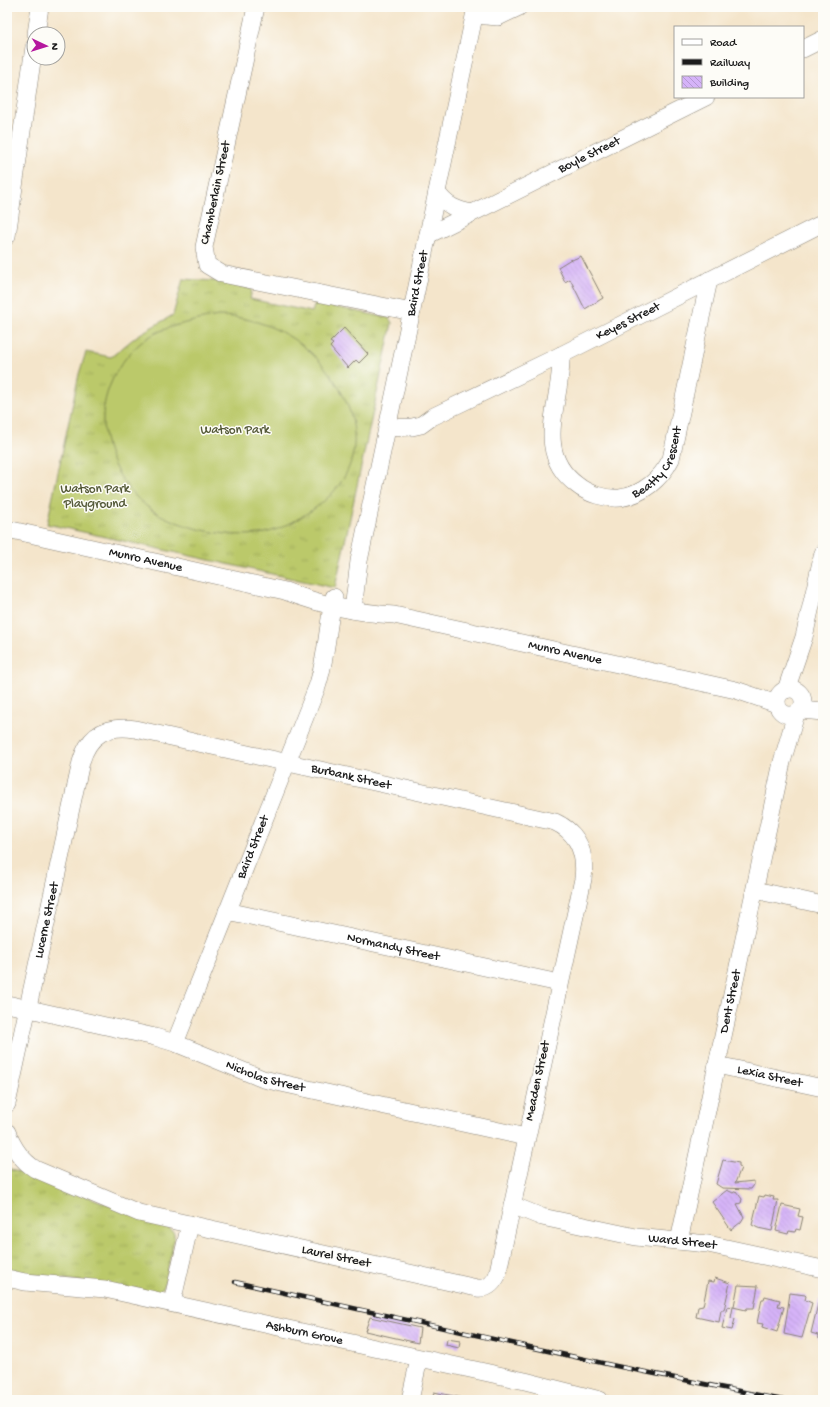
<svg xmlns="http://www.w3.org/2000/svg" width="830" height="1407" viewBox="0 0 830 1407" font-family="'Gochi Hand',sans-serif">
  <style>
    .grass { fill: url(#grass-tufts); stroke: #6c7244 }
    .pitch { fill: #bbc96b; stroke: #6c7244 }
    .building { fill: url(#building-back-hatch) }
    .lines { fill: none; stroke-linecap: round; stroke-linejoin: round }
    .minor-casing { stroke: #888074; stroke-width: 18 }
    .minor { stroke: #fff; stroke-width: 17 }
    .rail-casing { stroke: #1c1c1c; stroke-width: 4.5 }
    .rail { stroke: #fdfcf7; stroke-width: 3; stroke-dasharray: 9; stroke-linecap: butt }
    .labels { text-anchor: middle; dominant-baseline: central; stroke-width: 3; stroke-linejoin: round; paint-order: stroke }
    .street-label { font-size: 13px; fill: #1c1c1c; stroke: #fdfcf7 }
    .park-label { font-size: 13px; fill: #545938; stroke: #fdfcf7 }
  </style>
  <defs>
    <pattern id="grass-tufts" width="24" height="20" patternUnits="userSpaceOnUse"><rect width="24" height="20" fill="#bbc96b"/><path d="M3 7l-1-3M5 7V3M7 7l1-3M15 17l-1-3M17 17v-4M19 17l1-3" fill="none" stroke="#a0ac5c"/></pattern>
    <pattern id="building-back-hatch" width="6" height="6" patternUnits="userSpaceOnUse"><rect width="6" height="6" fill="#d5b3f8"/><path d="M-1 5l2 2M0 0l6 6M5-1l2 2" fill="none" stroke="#b699d4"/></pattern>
  </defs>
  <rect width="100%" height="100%" fill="#fdfcf7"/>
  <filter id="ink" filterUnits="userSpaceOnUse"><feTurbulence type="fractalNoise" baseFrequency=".025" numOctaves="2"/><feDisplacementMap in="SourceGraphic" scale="8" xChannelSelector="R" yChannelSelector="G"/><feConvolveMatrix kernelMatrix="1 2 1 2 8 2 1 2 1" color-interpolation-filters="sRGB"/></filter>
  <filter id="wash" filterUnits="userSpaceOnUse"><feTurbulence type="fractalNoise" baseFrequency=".012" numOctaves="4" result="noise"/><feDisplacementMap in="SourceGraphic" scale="16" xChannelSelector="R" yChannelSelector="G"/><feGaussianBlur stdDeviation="0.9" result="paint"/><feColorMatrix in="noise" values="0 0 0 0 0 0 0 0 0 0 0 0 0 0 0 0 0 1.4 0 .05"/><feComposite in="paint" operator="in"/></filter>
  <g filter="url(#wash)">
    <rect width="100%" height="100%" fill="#f4e5cb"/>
    <g class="grass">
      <polygon points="183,279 215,281 252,289 250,299 312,312 315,303 389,318 392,323 335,588 47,524 79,374 86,352 111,357 138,335 173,315"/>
      <polygon points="7,1169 34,1176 170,1228 174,1233 174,1240 164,1287 157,1292 7,1271"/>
    </g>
    <path class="pitch" d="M218 316C261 316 304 338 329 373 368 424 363 480 306 514 292 523 275 532 259 534 226 538 180 528 152 510 123 491 103 453 103 419 103 385 126 347 158 332 176 324 198 320 218 316Z"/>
    <g id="blocks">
      <g class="building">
        <polygon points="581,256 603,298 585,309 570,279 565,282 558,267 571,259 572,260"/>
        <polygon points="344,328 368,354 359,363 356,360 348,368 330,347 333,344 330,342"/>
        <polygon points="723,1160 739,1163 739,1167 741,1168 735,1183 754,1181 754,1185 751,1189 722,1188 716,1184"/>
        <polygon points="727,1190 733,1193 736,1191 742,1199 741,1203 737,1204 744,1217 741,1222 731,1230 712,1202"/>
        <polygon points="765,1195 774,1197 773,1200 778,1200 772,1231 758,1228 752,1225 759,1196 764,1197"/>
        <polygon points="782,1205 800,1209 798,1216 803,1217 800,1230 796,1229 795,1232 789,1231 788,1234 776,1231"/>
        <polygon points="715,1278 730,1283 724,1310 721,1310 719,1322 696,1317 698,1307 703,1306 708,1281 714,1282"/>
        <polygon points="738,1285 758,1286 754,1308 747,1308 746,1310 733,1307 731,1318 735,1319 732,1330 722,1328 727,1307 734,1306"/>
        <polygon points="790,1293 805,1295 806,1296 805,1300 812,1303 802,1338 784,1334"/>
        <polygon points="765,1296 780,1300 778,1306 784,1307 777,1332 762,1327 763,1324 757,1323 762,1299 764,1299"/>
        <polygon points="819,1300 823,1301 823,1339 818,1338 818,1335 811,1333"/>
        <polygon points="370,1317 420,1328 418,1343 365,1331"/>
        <polygon points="447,1339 460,1341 459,1348 446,1345"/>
        <polygon points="434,1392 463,1398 463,1400 432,1400"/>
      </g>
    </g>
  </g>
  <g filter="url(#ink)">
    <use href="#blocks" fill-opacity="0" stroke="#888074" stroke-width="1"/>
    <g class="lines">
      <defs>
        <g id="minor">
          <polyline points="256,7 204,247 207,265 222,274 412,312"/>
          <polyline points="475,15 498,17 519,7"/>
          <polyline points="36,34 40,7"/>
          <polyline points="803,49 823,39"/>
          <path d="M437 192C446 206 457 210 472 213"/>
          <path id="s1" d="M428 235 706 97"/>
          <polyline points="7,236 34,47"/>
          <path id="s2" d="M561 355C563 401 531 451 577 485 588 494 605 499 620 498 642 495 661 479 671 459L709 280"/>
          <path id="s3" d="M387 428 412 427 421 425 432 417 561 355 823 223"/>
          <path id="s4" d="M7 529 285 591C319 604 357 613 394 615L736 690 777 704"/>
          <path id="s5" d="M353 610 359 561 476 7"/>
          <circle cx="790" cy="702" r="13"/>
          <polyline points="786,690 804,637 823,553"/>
          <polyline points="801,710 823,712"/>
          <polyline points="755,890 823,905"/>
          <path id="s6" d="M227 911 559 983"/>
          <path id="s7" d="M7 1004 155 1037 175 1043 263 1079 526 1137"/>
          <path id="s8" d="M175 1043 317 687C327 657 327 627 334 597"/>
          <path id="s9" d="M717 1065 823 1088"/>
          <path id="s10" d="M7 1104 81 762C89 734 107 725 135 729L555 822C579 833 586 854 583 879L497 1276C492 1285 487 1289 477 1288L139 1213 35 1169C21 1160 13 1148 7 1132"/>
          <path id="s11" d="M512 1205 542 1217 636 1237 708 1244 823 1269"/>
          <path id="s12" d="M679 1241 782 762 796 714"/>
          <path id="s13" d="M7 1278 25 1282 105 1289 525 1381 600 1400"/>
          <polyline points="172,1303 190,1224"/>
          <polyline points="410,1400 419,1359"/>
        </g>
      </defs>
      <use href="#minor" class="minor-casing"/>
      <use href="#minor" class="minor"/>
      <defs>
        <polyline id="rail" points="235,1282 616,1366 783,1400"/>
      </defs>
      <use href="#rail" class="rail-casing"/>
      <use href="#rail" class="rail"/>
    </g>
  </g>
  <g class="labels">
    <g class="street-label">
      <text stroke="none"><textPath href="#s1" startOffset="180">Boyle Street</textPath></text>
      <text transform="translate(216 193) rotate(-78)">Chamberlain Street</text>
      <text stroke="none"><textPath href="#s5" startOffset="333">Baird Street</textPath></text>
      <text stroke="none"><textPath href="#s3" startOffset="266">Keyes Street</textPath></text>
      <text stroke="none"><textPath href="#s2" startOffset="241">Beatty Crescent</textPath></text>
      <text stroke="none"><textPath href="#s4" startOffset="142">Munro Avenue</textPath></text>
      <text stroke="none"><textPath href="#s4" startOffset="572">Munro Avenue</textPath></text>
      <text stroke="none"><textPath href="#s10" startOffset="642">Burbank Street</textPath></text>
      <text stroke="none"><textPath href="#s8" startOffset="211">Baird Street</textPath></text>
      <text stroke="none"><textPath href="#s10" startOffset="188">Lucerne Street</textPath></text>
      <text stroke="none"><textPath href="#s6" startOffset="170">Normandy Street</textPath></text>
      <text stroke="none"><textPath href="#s12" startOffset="245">Dent Street</textPath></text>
      <text stroke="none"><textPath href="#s7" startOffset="269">Nicholas Street</textPath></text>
      <text stroke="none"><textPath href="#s9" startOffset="54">Lexia Street</textPath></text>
      <text transform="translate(538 1081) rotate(-78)">Meaden Street</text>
      <text stroke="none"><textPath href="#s11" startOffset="175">Ward Street</textPath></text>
      <text transform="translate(336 1257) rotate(12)">Laurel Street</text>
      <text stroke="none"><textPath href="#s13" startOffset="303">Ashburn Grove</textPath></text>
    </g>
    <g class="park-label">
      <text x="235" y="430">Watson Park</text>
      <text x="95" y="489">Watson Park<tspan x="95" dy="15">Playground</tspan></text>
    </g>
  </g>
  <rect width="830" height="1407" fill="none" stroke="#fdfcf7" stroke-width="24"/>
  <rect x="674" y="26" width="130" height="72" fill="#fdfcf7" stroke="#a3a29f"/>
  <rect x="682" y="39" width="20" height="6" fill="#ffffff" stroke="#a3a29f"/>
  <text x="710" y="46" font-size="12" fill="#1c1c1c">Road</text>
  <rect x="682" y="59" width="20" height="6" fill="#1c1c1c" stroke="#a3a29f"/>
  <text x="710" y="66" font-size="12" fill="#1c1c1c">Railway</text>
  <rect x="682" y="76" width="20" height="12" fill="url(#building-back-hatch)" stroke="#a3a29f"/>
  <text x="710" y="86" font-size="12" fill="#1c1c1c">Building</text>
  <g transform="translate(46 46) rotate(94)"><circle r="19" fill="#fdfcf7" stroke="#a3a29f"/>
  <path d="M0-3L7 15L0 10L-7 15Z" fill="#b5179e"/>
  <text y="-6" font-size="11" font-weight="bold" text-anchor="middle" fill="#1c1c1c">N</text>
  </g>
</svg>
